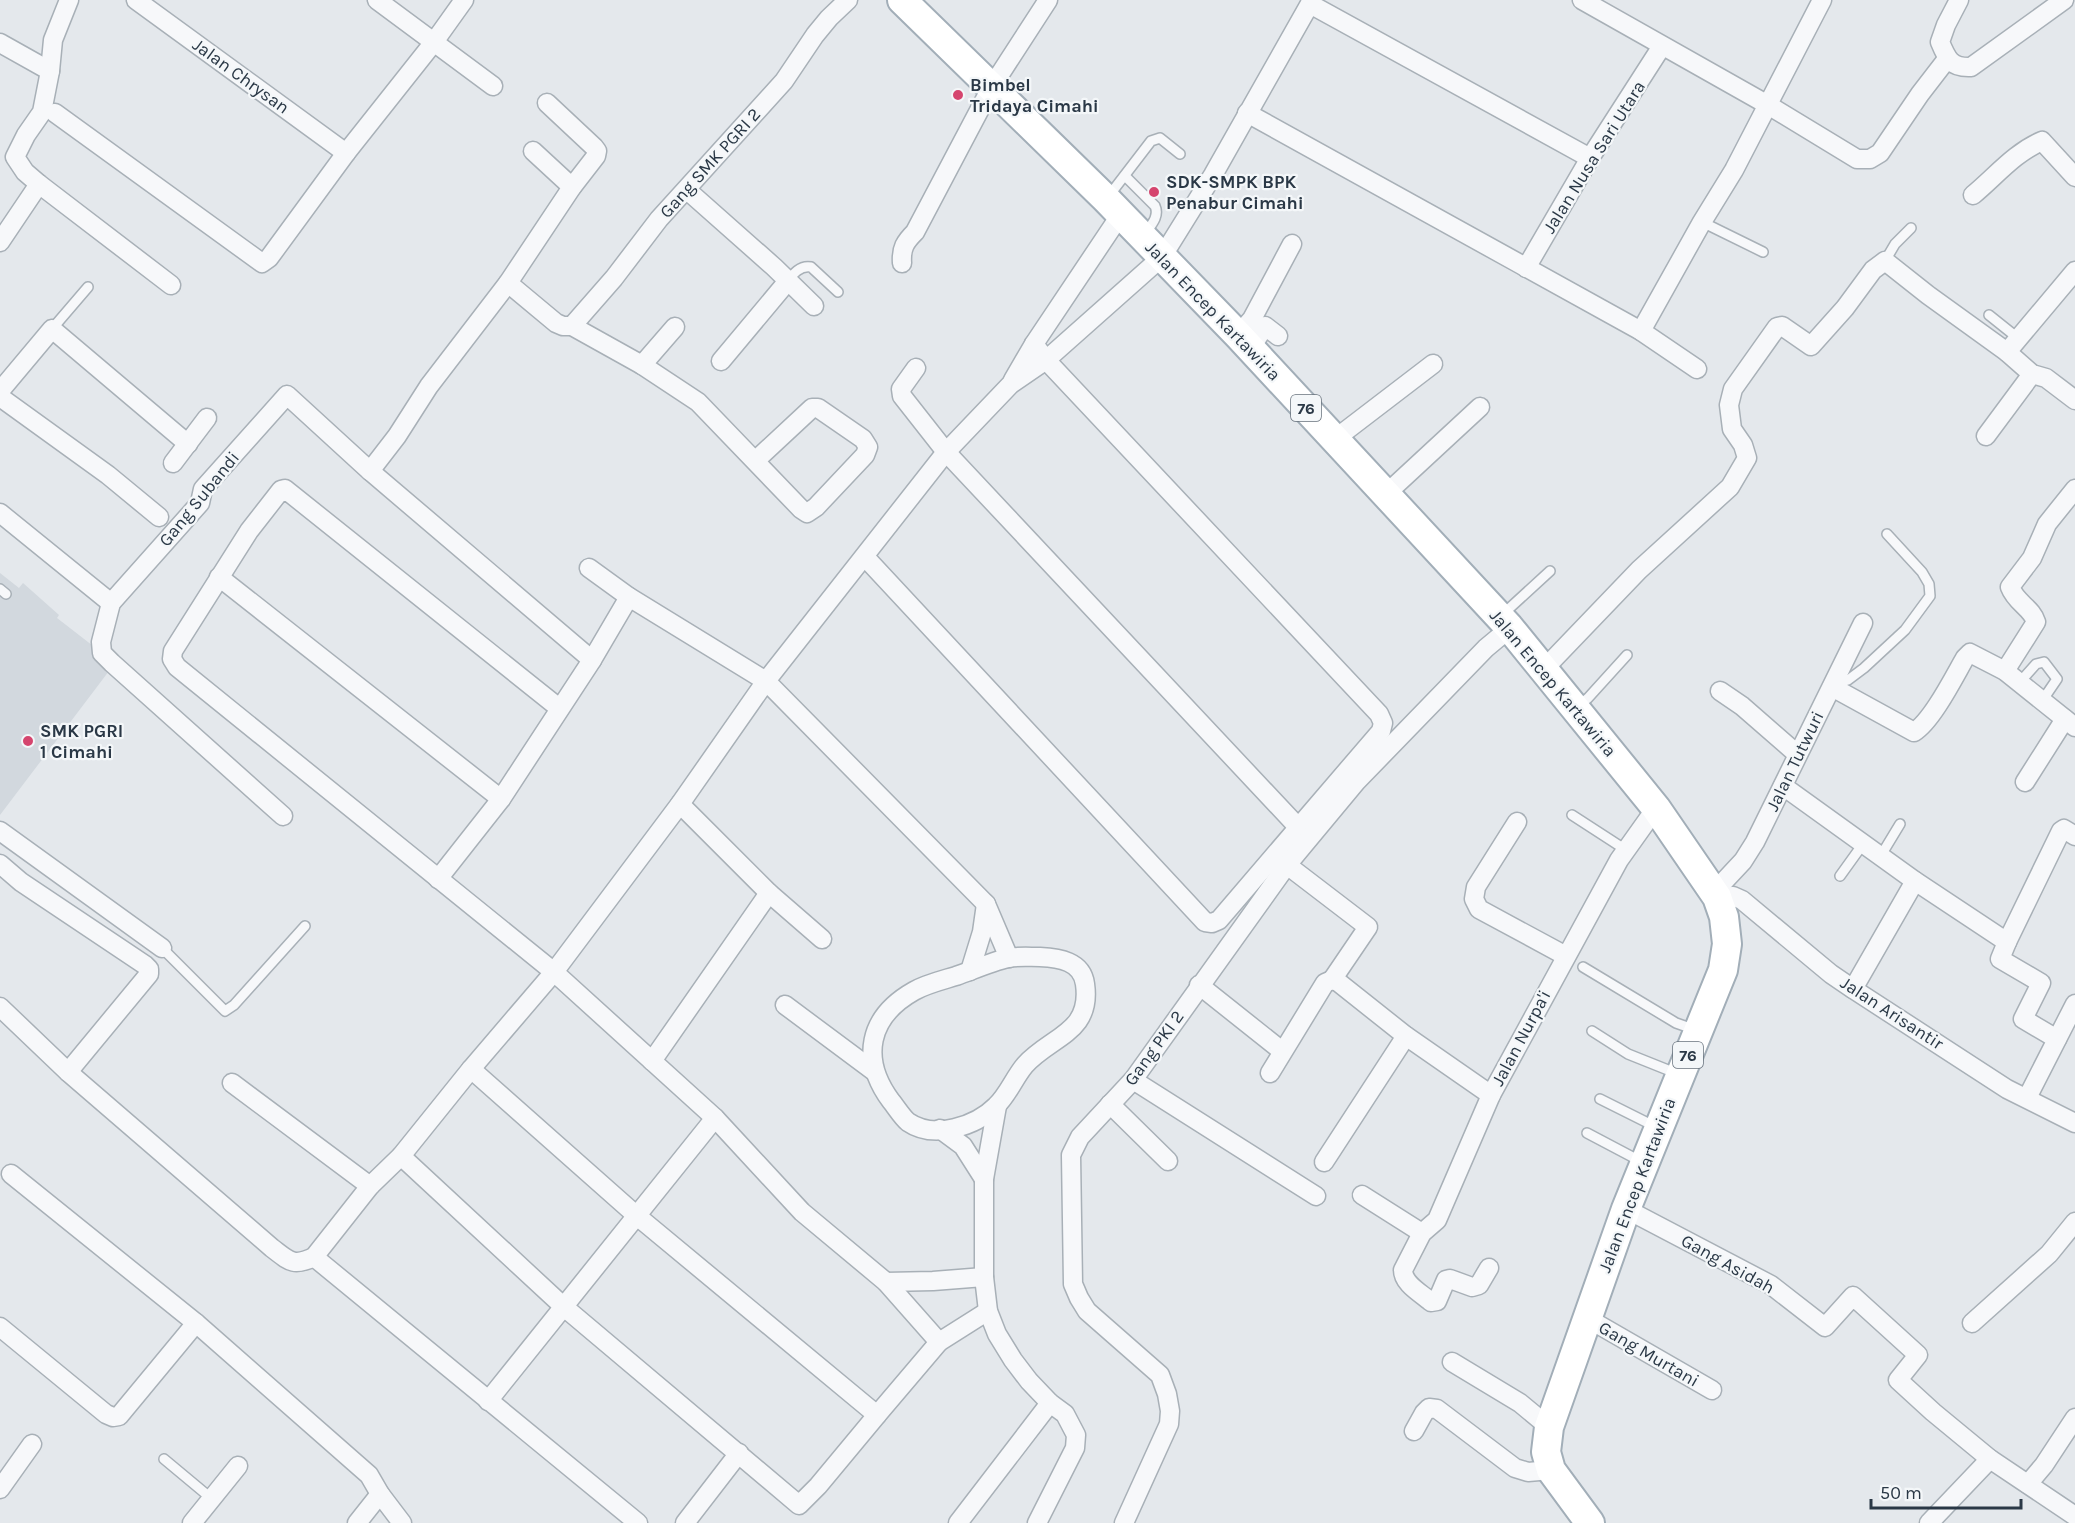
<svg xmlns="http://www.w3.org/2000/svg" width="2075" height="1523" viewBox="0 0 2075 1523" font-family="Karla,sans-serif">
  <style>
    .built { fill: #d2d8de }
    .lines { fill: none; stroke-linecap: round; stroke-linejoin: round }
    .lane-casing { stroke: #a8b0b7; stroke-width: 12 }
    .street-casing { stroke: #a8b0b7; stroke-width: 21 }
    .primary-casing { stroke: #a2aeb8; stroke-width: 32 }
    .lane { stroke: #f7f8fa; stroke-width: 9 }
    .street { stroke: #f7f8fa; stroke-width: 18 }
    .primary { stroke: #fff; stroke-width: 28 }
    .poi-dot { fill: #d5456e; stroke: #f4f7f9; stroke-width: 2 }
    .labels { text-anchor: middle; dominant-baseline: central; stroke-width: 4.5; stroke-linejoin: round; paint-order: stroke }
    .shield { fill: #f4f7f9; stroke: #67717c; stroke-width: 1.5 }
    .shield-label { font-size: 16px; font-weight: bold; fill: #2a3846 }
    .street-label { font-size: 18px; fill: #2a3846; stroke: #f4f7f9 }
    .poi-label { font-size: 18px; font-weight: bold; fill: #2a3846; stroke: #f4f7f9; text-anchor: start }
  </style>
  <rect width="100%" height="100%" fill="#e4e8ec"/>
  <polygon class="built" points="0,573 19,588 23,583 59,615 57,618 97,649 112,667 0,815"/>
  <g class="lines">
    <defs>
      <g id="lane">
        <path d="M1125 176 1155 206C1160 217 1150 226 1144 235"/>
        <polyline points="1108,197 1151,141 1160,138 1180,154"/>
        <polyline points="1702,222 1763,252"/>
        <polyline points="1885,261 1895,244 1911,228"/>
        <path d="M787 282C793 274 800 265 811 267L838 292"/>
        <polyline points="1989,315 2019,339"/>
        <polyline points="52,329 88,287"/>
        <polyline points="0,589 6,594"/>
        <polyline points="1502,615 1550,571"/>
        <polyline points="2019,683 2036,664 2044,662 2057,679 2042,701"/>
        <polyline points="1835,684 1848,680 1864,668 1905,630 1930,596 1929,584 1922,572 1887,534"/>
        <polyline points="1577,707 1588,698 1627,655"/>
        <polyline points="1572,815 1626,850"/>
        <polyline points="1880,857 1900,824"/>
        <polyline points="1840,876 1863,844"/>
        <polyline points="162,948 225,1011 234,1005 305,926"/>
        <polyline points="1583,967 1676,1023 1696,1030"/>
        <polyline points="1592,1031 1628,1054 1678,1074"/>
        <polyline points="1600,1099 1656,1127"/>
        <polyline points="1587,1133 1642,1162"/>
        <polyline points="164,1459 212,1499"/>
      </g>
      <g id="street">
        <polyline points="69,0 53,40 50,71 42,112 26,135 15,157 25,172 39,184 171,285"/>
        <polyline points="136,0 346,153"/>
        <polyline points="377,0 493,86"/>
        <polyline points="1582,0 1768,105 1857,159 1870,159 1880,153 1920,94 1947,59"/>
        <path d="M1959 0 1946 25 1940 42C1947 59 1951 68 1971 67L2064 0"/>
        <polyline points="1310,4 1590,158"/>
        <polyline points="0,43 50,71"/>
        <polyline points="55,113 262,263 269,258 346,153 434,42 464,0"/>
        <polyline points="1247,113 1641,331 1697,369"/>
        <polyline points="533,151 572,187"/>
        <polyline points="687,190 774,267 814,306"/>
        <path d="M1973 195C1996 176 2014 153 2042 141L2075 177"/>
        <polyline points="0,242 39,184"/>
        <path d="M902 263C901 248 905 242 915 232L991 88 1048 0"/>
        <polyline points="1526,268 1590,158 1662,46"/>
        <polyline points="508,283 556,323 563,326 572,326 642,365 698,402 801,509 807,513 816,507 865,455 868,447 863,439 818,408 812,408 755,461"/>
        <polyline points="572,326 614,278 659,219 784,81 815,35 829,18 848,0"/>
        <polyline points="1641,331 1702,222 1734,170 1822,0"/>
        <polyline points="1238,335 1252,319 1292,244"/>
        <polyline points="1250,349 1265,326 1278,336"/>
        <polyline points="2007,352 2075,271"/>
        <polyline points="721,361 787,282"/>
        <polyline points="642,365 675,327"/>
        <polyline points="916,368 901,389 902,396 946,452 1298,827"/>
        <polyline points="1013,380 1034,344 1121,214"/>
        <polyline points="0,391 52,329 188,444"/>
        <polyline points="0,397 108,475 159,517"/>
        <polyline points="1986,436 2032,374"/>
        <polyline points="1335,439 1433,364"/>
        <polyline points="173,463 207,418"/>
        <polyline points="370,471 397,436 429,386 508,283 572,187 596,156 597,151 594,147 547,103"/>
        <polyline points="1386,494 1480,407"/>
        <polyline points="0,513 111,603"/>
        <polyline points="865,557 1205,922 1212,923 1219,920 1381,731 1383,723 1379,714 1046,360 1034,344"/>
        <polyline points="589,568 629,597 766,681 986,904 1009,958"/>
        <polyline points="219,577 501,799"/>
        <polyline points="1544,669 1639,570 1730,487 1747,458 1743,445 1732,429 1729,405 1733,389 1777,327 1782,326 1811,346 1845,308 1873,270 1885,261 1928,295 2007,352 2032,374 2046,378 2075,400"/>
        <path d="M2005 671 2036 622C2032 608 2016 603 2010 587L2032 558 2047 524 2075 489"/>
        <path d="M1832 687 1914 732C1932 721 1954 677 1965 658L1970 653 2005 671 2075 727"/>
        <polyline points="1720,691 1742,706 1797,754"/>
        <polyline points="559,708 285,489 281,490 249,531 173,651 172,659 177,667 554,972 715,1118 802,1212 886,1282 939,1342"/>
        <polyline points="2025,782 2065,719"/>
        <polyline points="1783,786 1915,881 2007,942 2061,831 2064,829 2075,836"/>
        <polyline points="680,804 769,893 822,939"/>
        <polyline points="283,816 112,663 102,653 101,642 111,603 200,503 203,489 287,395 370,471 592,660"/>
        <polyline points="1517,822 1476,887 1474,899 1479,909 1566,956"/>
        <polyline points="0,831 162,948"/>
        <polyline points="0,864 21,882 145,965 149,969 149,974 68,1072"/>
        <polyline points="1287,865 1368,927 1332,980"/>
        <polyline points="438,879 501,799 592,660 629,597"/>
        <polyline points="1714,892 1743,861 1755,842 1863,623"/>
        <polyline points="1717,897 1733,896 1742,900 1831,974 1853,989 2007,1089 2075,1123"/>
        <polyline points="2007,942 2000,959 2041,983 2023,1019 2057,1039"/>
        <path d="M1040 957C1059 958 1082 961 1085 984 1092 1033 1051 1036 1025 1065 1014 1078 1008 1095 996 1106 976 1126 934 1140 908 1122 902 1117 896 1107 891 1101 860 1059 868 1017 914 991 926 984 943 980 956 976 973 970 991 962 1008 958 1018 956 1029 957 1040 957Z"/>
        <polyline points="970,971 982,932 986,904"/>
        <polyline points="1199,985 1282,1051"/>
        <polyline points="1853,989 1915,881"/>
        <polyline points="785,1005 875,1072"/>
        <path d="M0 1007 68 1072 272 1248C289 1261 293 1267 314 1257L370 1186 401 1156 471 1069 554 972 680 804 766 681 946 452 1011 384 1046 360 1162 257 1213 175 1312 0"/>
        <polyline points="652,1061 769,893"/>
        <polyline points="1270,1073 1325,983 1332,980 1338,982 1406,1036 1491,1095"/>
        <polyline points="1133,1080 1316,1196"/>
        <polyline points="232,1083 370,1186"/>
        <polyline points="2027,1098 2075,1004"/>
        <polyline points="1110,1104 1168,1161"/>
        <polyline points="997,1106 984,1179 984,1277 988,1311 997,1334 1013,1360 1029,1381 1050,1403 1065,1414 1076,1435 1075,1448 1037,1523"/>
        <polyline points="940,1129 963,1146 984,1179"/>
        <polyline points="401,1156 564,1307 799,1505 818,1486 877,1415 637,1216 471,1069"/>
        <polyline points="1324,1162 1406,1036"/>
        <polyline points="11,1174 196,1323 369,1475 380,1494 402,1523"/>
        <polyline points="1362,1195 1422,1233"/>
        <polyline points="1626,1209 1771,1285 1825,1327 1853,1296 1918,1355 1898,1380 1933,1412 1990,1459 2075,1516"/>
        <polyline points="314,1257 638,1523"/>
        <path d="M1489 1268 1479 1285 1472 1287 1450 1279 1446 1280 1437 1301 1431 1302C1421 1293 1403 1284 1403 1270L1422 1233 1437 1220 1491 1095 1619 860 1656 808"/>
        <polyline points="886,1282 933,1281 984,1277"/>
        <polyline points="1587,1318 1712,1390"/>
        <polyline points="1972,1323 2049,1254 2075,1222"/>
        <polyline points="0,1327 106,1414 113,1417 119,1416 196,1323"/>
        <polyline points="1452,1362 1520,1403 1549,1427"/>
        <polyline points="488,1401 715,1118"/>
        <polyline points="877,1415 939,1342 988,1311"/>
        <polyline points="1414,1431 1424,1413 1429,1408 1437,1409 1515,1468 1528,1472 1551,1470"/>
        <polyline points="2028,1484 2044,1465 2075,1418"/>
        <polyline points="0,1489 32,1444"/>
        <polyline points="192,1523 238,1466"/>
        <polyline points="357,1523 380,1494"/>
        <polyline points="685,1523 739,1453"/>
        <polyline points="958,1523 1050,1403"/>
        <polyline points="1124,1523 1169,1424 1170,1411 1167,1394 1160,1375 1087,1311 1079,1298 1073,1284 1071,1155 1080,1137 1133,1080 1287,865 1356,782 1486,648 1510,628"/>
        <polyline points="1929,1523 1990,1459"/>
      </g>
      <polyline id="primary" points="902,0 1106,199 1238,335 1509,627 1656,808 1717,897 1724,917 1727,944 1723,970 1626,1209 1549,1427 1546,1452 1551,1470 1590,1523"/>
    </defs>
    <use href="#lane" class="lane-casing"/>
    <use href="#street" class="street-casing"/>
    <use href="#primary" class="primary-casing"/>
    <use href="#lane" class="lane"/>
    <use href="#street" class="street"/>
    <use href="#primary" class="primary"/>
  </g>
  <g class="poi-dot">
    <circle cx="958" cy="95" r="6"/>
    <circle cx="1154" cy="192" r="6"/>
    <circle cx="28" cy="741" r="6"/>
  </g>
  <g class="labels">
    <g class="shield">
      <rect x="1291" y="395" width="30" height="26" rx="4.5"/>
      <rect x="1673" y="1042" width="30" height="26" rx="4.5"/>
    </g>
    <g class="shield-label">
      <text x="1306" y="408">76</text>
      <text x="1688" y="1055">76</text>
    </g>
    <g class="street-label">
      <text transform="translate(241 76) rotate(36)">Jalan Chrysan</text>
      <text transform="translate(1594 157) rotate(-58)">Jalan Nusa Sari Utara</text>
      <text transform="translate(710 163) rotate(-48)">Gang SMK PGRI 2</text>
      <text transform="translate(1213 311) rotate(46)">Jalan Encep Kartawiria</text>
      <text transform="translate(199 499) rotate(-51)">Gang Subandi</text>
      <text transform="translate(1553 683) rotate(50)">Jalan Encep Kartawiria</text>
      <text transform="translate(1795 761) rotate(-64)">Jalan Tutwuri</text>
      <text transform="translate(1892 1013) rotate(33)">Jalan Arisantir</text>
      <text transform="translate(1521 1038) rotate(-62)">Jalan Nurpa'i</text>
      <text transform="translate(1154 1048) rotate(-54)">Gang PKI 2</text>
      <text transform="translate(1637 1185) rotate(-69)">Jalan Encep Kartawiria</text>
      <text transform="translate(1728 1264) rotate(29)">Gang Asidah</text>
      <text transform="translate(1649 1354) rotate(30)">Gang Murtani</text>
    </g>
    <g class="poi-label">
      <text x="970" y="85">Bimbel<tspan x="970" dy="21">Tridaya Cimahi</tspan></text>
      <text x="1166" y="182">SDK-SMPK BPK<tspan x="1166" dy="21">Penabur Cimahi</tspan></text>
      <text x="40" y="731">SMK PGRI<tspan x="40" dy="21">1 Cimahi</tspan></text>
    </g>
  </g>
  <path d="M1871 1499v9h150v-9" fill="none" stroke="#2a3846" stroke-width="3"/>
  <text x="1880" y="1499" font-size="18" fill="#2a3846" stroke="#f4f7f9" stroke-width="4.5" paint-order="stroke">50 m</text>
</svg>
